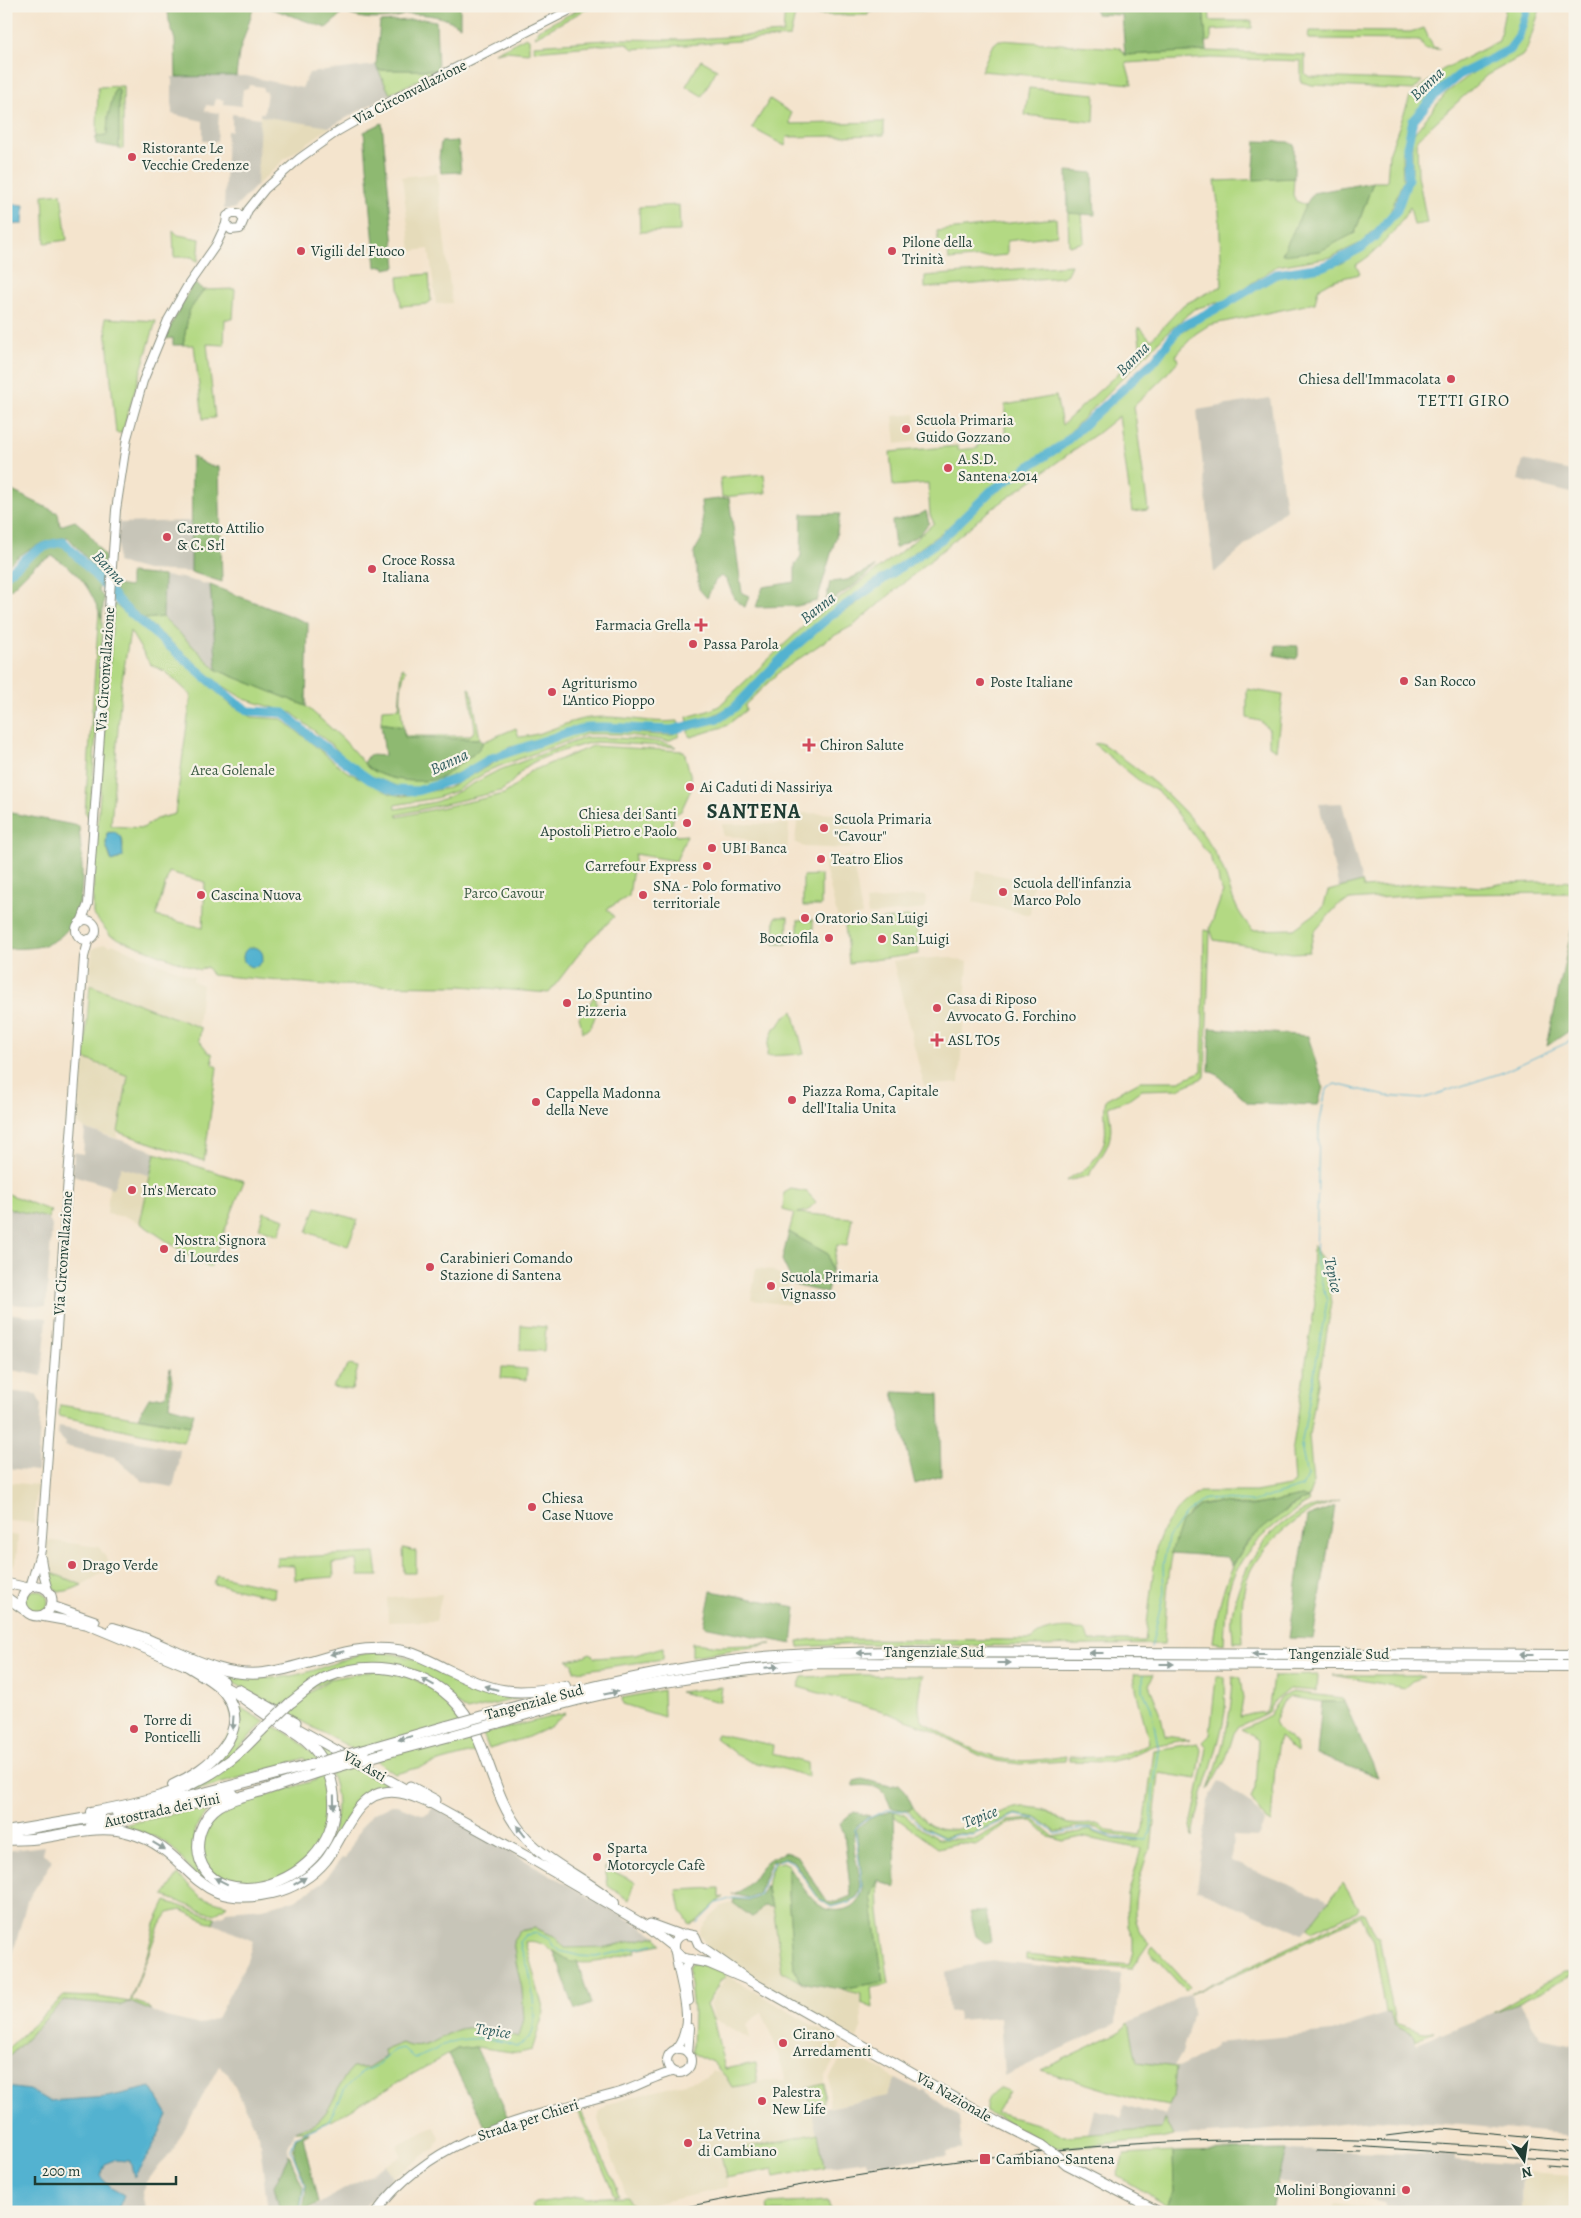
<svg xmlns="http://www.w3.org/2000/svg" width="1581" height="2218" viewBox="0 0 1581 2218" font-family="Alegreya,serif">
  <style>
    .built { fill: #e5dbba }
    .industrial { fill: #c7c5b8 }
    .green { fill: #b3d983; stroke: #698b5c; fill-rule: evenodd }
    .forest { fill: #8eb971; stroke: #567b52 }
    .water { fill: #52b2d0; stroke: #387882 }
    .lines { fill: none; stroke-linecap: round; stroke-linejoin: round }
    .stream { stroke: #52b2d0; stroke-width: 1 }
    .river { stroke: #52b2d0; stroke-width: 9 }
    .secondary-casing { stroke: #8a9080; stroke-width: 10 }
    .primary-casing { stroke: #8a9080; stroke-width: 11 }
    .motorway-casing { stroke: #8a9080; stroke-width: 12 }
    .secondary { stroke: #fff; stroke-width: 8 }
    .primary { stroke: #fff; stroke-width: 9 }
    .motorway { stroke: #fff; stroke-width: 10 }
    .rail { stroke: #1f3d34; stroke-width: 1 }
    .primary-bridge-casing { stroke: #8a9080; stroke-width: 11; stroke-linecap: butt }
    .motorway-bridge-casing { stroke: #8a9080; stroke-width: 12; stroke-linecap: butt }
    .primary-bridge { stroke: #fff; stroke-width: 9 }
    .motorway-bridge { stroke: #fff; stroke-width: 10 }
    .oneway { fill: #8f9e9a }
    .poi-dot { fill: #d1495b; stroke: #f7f3e8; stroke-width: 2 }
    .labels { text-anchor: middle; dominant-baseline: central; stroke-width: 4.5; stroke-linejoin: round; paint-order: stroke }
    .street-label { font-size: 15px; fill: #1f3d34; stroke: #f7f3e8 }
    .poi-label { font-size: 15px; fill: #1f3d34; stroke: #f7f3e8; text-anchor: start }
    .park-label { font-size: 15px; fill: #3d5c44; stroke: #f7f3e8 }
    .water-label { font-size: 16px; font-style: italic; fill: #2c5a5b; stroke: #f7f3e8 }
    .neighbourhood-label { font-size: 16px; letter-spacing: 1px; fill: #1f3d34; stroke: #f7f3e8 }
    .district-label { font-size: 20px; font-weight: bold; letter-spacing: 1px; fill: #1f3d34; stroke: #f7f3e8 }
  </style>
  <rect width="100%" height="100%" fill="#f7f3e8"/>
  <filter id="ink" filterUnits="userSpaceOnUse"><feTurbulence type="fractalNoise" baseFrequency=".02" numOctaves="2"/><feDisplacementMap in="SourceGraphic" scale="10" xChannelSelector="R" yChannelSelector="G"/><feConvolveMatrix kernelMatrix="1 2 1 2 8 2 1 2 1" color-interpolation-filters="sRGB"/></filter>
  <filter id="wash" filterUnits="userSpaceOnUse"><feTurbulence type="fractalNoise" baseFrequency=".0096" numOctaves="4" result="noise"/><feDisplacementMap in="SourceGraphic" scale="20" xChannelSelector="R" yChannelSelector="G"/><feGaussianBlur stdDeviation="1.12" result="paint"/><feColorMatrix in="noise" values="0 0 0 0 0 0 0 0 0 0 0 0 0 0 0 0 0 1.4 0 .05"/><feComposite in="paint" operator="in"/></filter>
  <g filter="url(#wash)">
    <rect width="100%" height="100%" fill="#f4e4cd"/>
    <g class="built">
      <polygon points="260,116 320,124 330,127 286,158 257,185"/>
      <polygon points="437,173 442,220 452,303 436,304 429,249 411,251 402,177"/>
      <polygon points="915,414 918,441 896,444 893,416"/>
      <polygon points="798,813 851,814 850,849 804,847 795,842"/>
      <polygon points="722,824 789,824 787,856 786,854 771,848 739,837 723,836"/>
      <polygon points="852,855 862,915 838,919 824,863 836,863 837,858"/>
      <polygon points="977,871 1033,882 1030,915 973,902"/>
      <polygon points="926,895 925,909 868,915 866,901"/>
      <polygon points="104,944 111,946 112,944 194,977 193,981 202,985 198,1026 90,985 92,949"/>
      <polygon points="946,957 968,962 959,1083 924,1086 893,961"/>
      <polygon points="84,1058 128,1076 117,1138 85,1129 78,1124"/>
      <polygon points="121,1167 151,1176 140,1223 126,1217 107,1214 109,1188 113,1189"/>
      <polygon points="756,1268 772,1270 784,1277 789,1289 790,1305 751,1300"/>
      <polygon points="6,1482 37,1485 34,1523 9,1521 6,1518"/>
      <polygon points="6,1534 18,1536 16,1561 13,1565 6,1566"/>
      <polygon points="46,1540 99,1547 112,1567 82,1585 47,1571"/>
      <polygon points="442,1594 436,1621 388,1622 387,1598"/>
      <polygon points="733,1903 753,1918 763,1906 773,1907 782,1971 800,1982 861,1994 862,2026 857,2039 761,1985 708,1949 699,1934 700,1930 711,1916 722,1906"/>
      <polygon points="727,1975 842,2043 825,2078 825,2084 807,2088 818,2133 722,2154 728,2187 636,2208 629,2202 598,2120 600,2112 608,2104 707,2077 712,2071 718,2071 726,2077 732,2087 758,2081 786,2081 774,2041 762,2012 747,2024 750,2039 713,2018 709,2004"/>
      <polygon points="846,2050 896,2078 887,2096 829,2107 830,2077"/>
      <polygon points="434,2126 440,2137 435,2148 393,2177 386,2165 402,2156 397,2146"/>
      <polygon points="1524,2172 1575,2175 1575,2212 1522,2212"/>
      <polygon points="1334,2203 1383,2209 1384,2207 1426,2212 1332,2212"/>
    </g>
    <g class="industrial">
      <polygon points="376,65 390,94 330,127 260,116 260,113 264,113 267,92 263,91 263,87 249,85 248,89 243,89 241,106 224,104 224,100 216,99 214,106 206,105 205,111 219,113 217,142 203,141 203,121 172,114 172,77 246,76 302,88 309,73"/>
      <polygon points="232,114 260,118 257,185 234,209 224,209 227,131 232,131"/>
      <polygon points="1270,398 1286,509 1214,573 1197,410"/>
      <polygon points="1523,460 1575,472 1575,494 1518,480"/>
      <polygon points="191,521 191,572 147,570 117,562 119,523"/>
      <polygon points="164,576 182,578 210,585 217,670 163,617"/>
      <polygon points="1342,803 1362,882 1339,888 1319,804"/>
      <polygon points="85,1129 152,1150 155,1153 151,1176 121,1167 113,1189 109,1188 109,1186 73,1175 74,1152 83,1154"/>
      <polygon points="6,1208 48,1218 52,1225 46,1306 6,1304"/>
      <polygon points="6,1313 47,1318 42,1376 12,1370 6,1373"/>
      <polygon points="6,1391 36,1394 41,1404 37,1471 6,1468"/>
      <polygon points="59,1426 180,1450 178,1462 179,1463 173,1487 144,1482 114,1457 65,1446 66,1443 58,1435"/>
      <polygon points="1219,1781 1250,1803 1265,1821 1258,1837 1233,1836 1231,1861 1329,1901 1303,1934 1197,1890 1208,1802"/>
      <polygon points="391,1805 396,1805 424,1815 429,1813 432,1807 657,1936 606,1947 565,1948 554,1936 513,1941 516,1962 522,1988 524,2019 519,2037 466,2028 421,2047 410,2048 401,2044 384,2050 386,2057 367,2068 319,2121 295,2131 288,2147 289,2155 274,2186 279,2207 274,2212 268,2212 259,2135 228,2073 219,2066 172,2152 160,2164 147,2182 142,2194 145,2208 153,2212 6,2212 6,2050 64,1996 98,1997 130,2002 166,2017 200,2025 217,2018 247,1961 253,1941 214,1924 215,1918 224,1915 226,1911 263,1908 295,1900 323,1882 342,1858 345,1859 360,1829 372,1814"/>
      <polygon points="44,1846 42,1853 51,1859 52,1862 27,1901 6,1980 6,1851"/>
      <polygon points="996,1961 1121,1974 1116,2023 1004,2076 1000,2017 958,2020 957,2011 949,2012 945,1973 979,1963"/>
      <polygon points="1190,1994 1193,2011 1187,2035 1182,2052 1173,2068 1137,2062 1129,2023"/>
      <polygon points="1520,2002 1540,2038 1575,2045 1575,2136 1462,2125 1373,2120 1257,2131 1174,2136 1165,2119 1162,2129 1088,2134 1094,2109 1121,2117 1124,2105 1151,2113 1152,2111 1165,2115 1173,2097 1176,2067 1182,2066 1213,2048 1216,2043 1332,2032 1390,2012 1394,2025 1413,2035 1417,2044"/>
      <polygon points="896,2078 921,2091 924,2090 959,2116 962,2149 947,2152 947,2156 867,2165 866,2161 824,2167 812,2111 887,2096"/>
      <polygon points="1286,2150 1455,2155 1455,2160 1523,2165 1522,2212 1426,2212 1386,2207 1386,2202 1279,2182"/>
      <polygon points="386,2165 393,2177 365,2206 354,2212 305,2212"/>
    </g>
    <g class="green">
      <polygon points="586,6 592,6 535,37 538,30"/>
      <polygon points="798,6 930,6 929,10 868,11 868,15 795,15 790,37 633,49 626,43 534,51 534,45 620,39 682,40 783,33 785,8"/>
      <polygon points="1203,6 1209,6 1210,21 1252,21 1252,28 1211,30 1211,41 1206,42"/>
      <polygon points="1506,6 1525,6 1516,35 1508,47 1459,71 1433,91 1410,118 1402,155 1403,181 1389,215 1361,243 1331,257 1277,266 1227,300 1194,309 1168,332 1058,444 988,492 941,533 831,613 799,639 730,707 712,716 688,722 687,717 708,711 719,706 806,624 908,546 934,523 930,515 928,483 893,486 890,452 958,446 958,450 978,448 978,444 998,442 1005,435 1005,405 1056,396 1062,425 1141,352 1138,328 1141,328 1151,340 1183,305 1222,286 1219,211 1215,181 1294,178 1293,195 1296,201 1306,205 1282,255 1355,233 1373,182 1387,182 1389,154 1410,97 1442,70 1499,41"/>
      <path d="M1531 6H1541L1527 49 1522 56 1487 75 1417 139 1418 175 1427 223 1414 225 1410 207C1396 231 1379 251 1356 265L1360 274 1334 280 1318 289 1315 303 1209 325 1195 334 1176 355 1178 361 1162 379 1134 406 1148 510 1132 512 1119 416 1099 432 985 514 854 625 828 639 778 673 745 705 746 710 726 726 691 737 689 736 688 730 725 719 778 665 827 622 856 604 878 585 944 539 992 495 1074 439 1159 359 1178 334 1214 312 1236 302 1264 283 1287 274 1340 264 1364 249 1385 231 1398 212 1409 183 1412 172V136L1446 93 1478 69 1511 52 1520 39Z"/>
      <polygon points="1424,28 1433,47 1441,49 1425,49 1420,40 1308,39 1309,31 1410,32"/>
      <polygon points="526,37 529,39 529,53 506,51 495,53"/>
      <polygon points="999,40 1120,48 1125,55 1207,51 1305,55 1305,74 1310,77 1422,81 1414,90 1312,85 1301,82 1301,61 1210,58 1126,63 1132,84 981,71 992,46"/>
      <polygon points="701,60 717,69 702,96 686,86"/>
      <polygon points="378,70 438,70 390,94"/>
      <polygon points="123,86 123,149 119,148 119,89 115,89 108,117 107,135 97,136 98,87"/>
      <polygon points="1029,88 1095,94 1094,122 1025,115"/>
      <polygon points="770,99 791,113 790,124 884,122 884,135 787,137 785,146 752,128"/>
      <polygon points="61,193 67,240 45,243 43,195"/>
      <polygon points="679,205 680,231 640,232 639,207"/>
      <polygon points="1068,213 1082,213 1084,242 1069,246"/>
      <polygon points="1056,218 1057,235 1007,241 1007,255 949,260 947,246 939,246 937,231"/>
      <polygon points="173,230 178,235 200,239 198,262 192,257 174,257"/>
      <polygon points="1071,265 1067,274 1062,277 925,288 925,276"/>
      <polygon points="429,274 431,301 427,304 401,306 398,277"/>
      <polygon points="235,289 233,319 225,319 224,345 207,344 215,418 203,419 194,345 183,345 189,311 204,290"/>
      <polygon points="105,318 156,321 122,433 116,433"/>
      <polygon points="764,474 766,493 722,497 720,478"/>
      <path d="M114 604 168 648 231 705 252 717 282 719 346 771 391 794 403 796 448 788 501 759 581 732 610 730 657 735H671L679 731V736L668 741 621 734H587L492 769 455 791 436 798 395 805 396 809 435 802 452 795 497 771 584 738C598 736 669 740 676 747L596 742 589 743C571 749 540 756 526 767 517 775 512 784 501 791L397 815 398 817 504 794 514 787 529 772 593 746 684 751 693 785 681 811 674 815 671 827 676 836 687 835 676 861 635 854 629 896 607 909 614 917 588 942 549 993 461 986 326 985 212 975 207 967 200 970 111 936 93 914V889ZM130 631 150 664 166 672 191 695 175 814 156 819 143 828 111 826 121 687ZM110 832 122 838C124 846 123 851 119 859L111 860 106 845 107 833ZM169 872 205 882 203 928 156 916Z"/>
      <polygon points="99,612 102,619 102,644 90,819 85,812"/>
      <path d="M163 617 217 670 306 706 343 739 369 769 441 778C453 768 478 755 483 742L516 728 519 737C543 736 565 721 589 718 620 714 648 724 678 721L679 726 668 728H645L603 724 572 728 532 743 510 747 456 774 419 788 399 787 371 776 353 766 333 746 292 713 244 699 220 684 144 619Z"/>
      <path d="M402 668 406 670C398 688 401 708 403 727L381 723 382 709 399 708Z"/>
      <polygon points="469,688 471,689 480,739 404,738 404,733 406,736 468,736 472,734 475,729"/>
      <polygon points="1247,689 1283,695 1276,750 1269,746 1269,729 1260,721 1247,718"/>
      <path d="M1101 743C1143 771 1192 810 1216 855 1226 872 1229 891 1237 908 1241 916 1247 923 1252 930L1294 929 1323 908 1328 891 1362 882 1364 888 1429 883 1483 887 1505 883 1575 881V893L1434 894 1350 900 1338 905 1314 932 1309 952 1292 953 1214 940 1210 928 1223 892C1219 886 1219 882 1218 875 1216 868 1211 865 1211 858L1171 805 1157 791 1142 783 1094 744Z"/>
      <polygon points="821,875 821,906 803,906 803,876"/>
      <polygon points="915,916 919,954 849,963 845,925"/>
      <polygon points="775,917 788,917 787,944 774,944"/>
      <rect x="798" y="920" width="15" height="20"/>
      <path d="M1204 930 1210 931 1205 1077 1178 1089 1141 1090 1127 1100 1108 1107C1116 1143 1106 1148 1088 1176L1067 1181C1071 1175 1077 1176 1083 1171 1090 1165 1102 1151 1104 1143 1108 1128 1102 1114 1106 1099L1140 1081H1179L1202 1071Z"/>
      <polygon points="90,985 201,1028 199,1040 209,1053 212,1053 213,1064 217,1067 204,1161 118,1132 128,1076 84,1058"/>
      <path d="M595 994C598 1007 596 1027 583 1032L579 1017 588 1007Z"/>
      <polygon points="793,1011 804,1054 767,1056 768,1044 774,1028 779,1026 783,1018"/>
      <polygon points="155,1153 244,1181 210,1268 195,1260 140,1223"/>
      <polygon points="791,1189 807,1192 816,1202 807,1211 797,1213 852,1218 847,1246 837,1245 831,1272 828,1254 789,1232 794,1213 783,1210 784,1193"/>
      <polygon points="6,1193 51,1211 48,1218 6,1208"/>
      <polygon points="316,1207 358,1220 348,1246 307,1232"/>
      <polygon points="264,1212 285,1219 279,1235 259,1228"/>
      <path d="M1313 1245 1324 1263 1332 1302 1309 1435 1313 1484 1308 1498 1309 1502C1273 1523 1234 1554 1227 1598 1225 1613 1225 1629 1224 1644L1213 1642C1222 1573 1241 1530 1307 1499L1302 1496C1286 1499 1270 1503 1253 1505 1236 1507 1218 1499 1200 1506 1165 1519 1167 1612 1164 1644L1028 1646 860 1644 799 1647 798 1641 816 1639 1032 1640C1038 1628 1075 1625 1086 1632L1089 1641H1145L1156 1549C1162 1524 1178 1507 1199 1492H1255L1289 1486 1294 1483 1292 1453 1315 1303 1312 1273Z"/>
      <polygon points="521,1325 546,1327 544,1351 520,1350"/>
      <polygon points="349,1365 358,1367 352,1390 332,1387"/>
      <polygon points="502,1367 527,1369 526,1380 501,1378"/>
      <polygon points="60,1405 190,1426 183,1442 59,1416"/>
      <path d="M1340 1500C1330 1504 1320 1506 1311 1511 1285 1525 1253 1555 1245 1585 1241 1604 1242 1623 1243 1642H1233C1233 1633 1231 1624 1232 1615 1239 1571 1266 1524 1310 1508 1320 1505 1330 1503 1340 1500Z"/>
      <polygon points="403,1548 416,1551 416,1573 404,1573"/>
      <polygon points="375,1553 378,1576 359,1576 357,1560 333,1563 334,1577 295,1580 294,1566 276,1565 277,1558"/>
      <path d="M47 1571 82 1585C61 1595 52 1595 47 1571Z"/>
      <polygon points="216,1575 275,1588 274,1597 214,1584"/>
      <circle cx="36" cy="1602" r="12"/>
      <polygon points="692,1643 721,1646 772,1644 692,1656"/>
      <polygon points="663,1647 663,1659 586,1670 574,1671 573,1664 568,1660 582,1657 590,1653 595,1658 635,1655"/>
      <path d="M375 1652 394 1654 414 1659 477 1690 493 1695 520 1698 467 1711 407 1669 343 1670 279 1708 216 1673C247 1679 277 1681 308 1672 332 1665 349 1655 375 1652Z"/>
      <polygon points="375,1670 408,1676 439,1692 461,1714 479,1751 395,1774 378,1762 286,1713 296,1702 330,1679"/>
      <path d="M1134 1674H1154L1149 1685 1160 1712 1165 1736 1190 1739 1152 1746 1126 1758 1107 1762 1069 1761V1757C1098 1758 1123 1758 1149 1743 1145 1720 1136 1698 1134 1674Z"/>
      <path d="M863 1675 923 1676C921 1691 915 1709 923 1722 946 1735 971 1751 997 1758 1020 1763 1043 1760 1066 1756L1065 1761 1020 1764 997 1761 979 1755 923 1726 879 1710 798 1687 802 1677Z"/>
      <path d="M1318 1675 1317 1691 1289 1689 1275 1700 1269 1712 1239 1726 1234 1733 1226 1759 1209 1789C1222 1752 1232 1716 1233 1676L1240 1677 1243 1699 1240 1717 1251 1714 1266 1712 1269 1707 1273 1676Z"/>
      <polygon points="1333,1675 1417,1675 1424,1677 1412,1681 1404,1688"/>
      <path d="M1216 1677H1225C1225 1688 1226 1700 1225 1712 1219 1753 1199 1794 1193 1837L1191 1826 1206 1754 1207 1747 1203 1742 1210 1735Z"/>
      <polygon points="722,1687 720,1702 679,1692"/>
      <polygon points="663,1690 664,1717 623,1704 622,1698"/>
      <path d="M1293 1692 1342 1698 1344 1702H1322L1290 1697 1283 1702 1274 1722C1279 1737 1299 1739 1297 1752L1279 1737 1276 1754 1271 1823 1266 1820 1251 1798 1255 1788 1258 1740 1242 1729 1270 1715 1281 1697Z"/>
      <polygon points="226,1693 243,1709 265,1722 221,1764 191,1779 235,1728"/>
      <polygon points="566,1713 550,1727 528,1737 489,1749 483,1734"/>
      <path d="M272 1725C311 1744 336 1771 329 1817 327 1827 324 1840 317 1848 310 1857 295 1870 285 1875 263 1885 223 1892 208 1868 205 1864 204 1858 203 1854 198 1838 207 1821 219 1810L316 1780 305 1758 209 1787 151 1801 199 1783Z"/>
      <polygon points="717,1734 773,1745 772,1754 807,1763 808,1777 781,1768 751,1762 737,1755 715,1738"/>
      <path d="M311 1740 394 1787C342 1794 347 1837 317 1865 289 1890 243 1906 208 1886 192 1877 184 1859 171 1847 156 1834 137 1831 118 1826L212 1806C198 1822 189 1834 196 1857 219 1943 404 1858 311 1740Z"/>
      <path d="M1198 1743 1202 1750 1197 1779 1159 1773 1151 1850 1147 1855C1138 1884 1124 1919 1149 1943L1131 1969 1027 1960V1955L1129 1965 1133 1951V1938L1128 1926 1127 1910 1128 1895 1141 1849 1082 1837 1063 1841 1049 1837 1032 1821 1009 1823 977 1845 958 1843 938 1848 895 1817 894 1811 903 1814 921 1829 938 1839H976L1008 1821 1033 1819 1054 1837 1089 1830 1112 1839 1138 1841 1139 1839 1106 1834 1098 1828 1077 1827 1056 1832 1038 1818 1015 1814 973 1834 959 1833 944 1837 924 1827 908 1811 913 1807C947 1860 988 1805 1027 1807 1032 1808 1038 1808 1042 1809 1052 1812 1058 1822 1069 1824 1079 1825 1090 1824 1100 1824L1108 1831 1140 1835 1144 1829 1154 1750Z"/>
      <path d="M782 1862 788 1865 791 1870 788 1869V1895L794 1968 800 1982 782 1971 773 1907C764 1890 767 1880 774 1864Z"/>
      <polygon points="605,1867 635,1882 629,1900 608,1886"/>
      <polygon points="178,1875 201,1897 227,1905 215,1914 205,1912 164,1896"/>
      <polygon points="878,1880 879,1912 889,1984 871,1988 873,2008 861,2003 861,1994 840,1989 883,1982 871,1896"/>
      <polygon points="1343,1883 1358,1908 1356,1912 1312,1932 1309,1931 1308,1928"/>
      <polygon points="719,1888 719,1898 723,1897 697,1921 690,1924 681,1911 677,1890"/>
      <polygon points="166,1901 215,1918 214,1924 181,1910 168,1913 159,1926 132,1998 133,2001 145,2005 151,2011 130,2002 121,2005 64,2000 6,2060 6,2050 64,1996 98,1997 130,2002 147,1955 155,1924"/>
      <polygon points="1361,1913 1362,1915 1365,1913 1376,1937 1379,1937 1395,2023 1422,2032 1434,2032 1415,2040 1413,2035 1394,2025 1390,2013 1386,2013 1374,1942 1361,1916 1255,1966 1190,1994"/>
      <path d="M535 1928 554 1936 565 1948 606 1947 657 1936 661 1944 635 1949 636 1952C616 1957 591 1967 570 1961 553 1956 545 1938 525 1942L544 2012 532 2050 519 2053 476 2047 457 2049 332 2120 305 2131H295C303 2127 315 2125 320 2119 335 2105 338 2082 352 2068H367L385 2057 384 2050 402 2043C426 2056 444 2030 466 2028 478 2027 507 2035 519 2037L524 2019 522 1989 516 1962 513 1941 520 1931Z"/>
      <polygon points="1153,1946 1189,1986 1185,1990 1149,1951"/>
      <polygon points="696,1963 722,1971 726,1976 721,1980 706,2005 711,2018 713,2018 725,2069 755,2063 758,2083 732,2087 726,2077 712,2062 692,2053 693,2009 688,1968 691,1964"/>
      <polygon points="1564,1972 1570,1972 1575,1974 1520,2002 1493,2012"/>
      <polygon points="1129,2023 1137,2062 1176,2067 1173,2097 1169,2106 1146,2102 1041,2070 1118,2033"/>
      <polygon points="825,2084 823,2108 812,2111 807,2088"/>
      <path d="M1000 2088 1009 2091 996 2113 1048 2127 1064 2136 1162 2129 1165 2118 1174 2136 1160 2139 1055 2148 986 2111C985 2099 991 2095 1000 2088Z"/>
      <polygon points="580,2108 580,2109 619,2194 614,2195 579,2113"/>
      <polygon points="818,2133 824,2167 775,2177 773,2169 726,2178 721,2154"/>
      <polygon points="1173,2152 1174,2191 1168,2206 1117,2176 1124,2155"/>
      <polygon points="581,2196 587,2198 627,2196 629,2202 636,2208 615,2212 535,2212 532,2206 536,2203"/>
      <polygon points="828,2201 831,2212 768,2212 767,2204"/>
    </g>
    <g class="forest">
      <polygon points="183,6 254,6 239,53 236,76 176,77 175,40 169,21 168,12"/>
      <polygon points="264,6 327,6 341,15 326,28"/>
      <path d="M343 6H460V26C444 16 426 14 408 14 404 14 401 16 397 17 378 20 360 20 344 12Z"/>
      <polygon points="1096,6 1203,6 1207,51 1125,55 1122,15 1096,14"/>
      <polygon points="423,19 436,21 438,70 378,70 376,65 380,22"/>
      <polygon points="115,89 119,89 119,148 96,144 96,136 107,135 108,117"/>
      <polygon points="382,123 396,267 385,269 384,266 376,267 364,132"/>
      <polygon points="458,141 461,172 441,173 439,158 441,142"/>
      <polygon points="1256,141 1288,142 1294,145 1294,178 1253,180"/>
      <polygon points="1067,171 1093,173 1095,215 1068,213"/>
      <polygon points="1373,182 1355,233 1320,251 1282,255 1305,206 1313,193"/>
      <polygon points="193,283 204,290 189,311 183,345 173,345 173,338 166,339 168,331"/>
      <polygon points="192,456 207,465 219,467 222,582 191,572"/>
      <path d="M6 488 58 513 60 526 75 521 86 530 107 560 106 581 68 537C42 540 26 550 6 566Z"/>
      <path d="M729 498 742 593 749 596 745 607C734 603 731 590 727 580L721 576 715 581 707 598 699 589 694 552 704 535 701 501Z"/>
      <polygon points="926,511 929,523 919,535 895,548 892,521 919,515"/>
      <polygon points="802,514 840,514 836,537 817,601 797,606 756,607 763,587 795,582 795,565 801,556"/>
      <path d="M51 545 63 546 81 563 100 586 98 590 104 598 102 619C91 590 81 572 52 556L35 565 12 588 6 591V579L37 551Z"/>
      <polygon points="875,567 856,584 825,605 830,582 847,580"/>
      <polygon points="130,573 164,576 163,617 144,619 116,596 115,585 130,587"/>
      <polygon points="210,585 308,623 306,706 217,670"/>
      <polygon points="1276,645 1298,646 1298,656 1296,659 1275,655"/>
      <path d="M381 723 403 727 405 738 480 739 483 742C478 754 468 757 458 764 452 768 446 776 440 778 418 785 378 780 364 763L369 755 385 756Z"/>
      <path d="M6 812 79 826C82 866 93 932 41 946 30 949 17 948 6 949Z"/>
      <polygon points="1575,913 1575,1027 1547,1046"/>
      <polygon points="1210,1028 1308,1036 1323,1087 1318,1105 1248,1103 1218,1075 1209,1071"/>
      <polygon points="789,1232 828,1254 831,1272 827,1293 794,1285 782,1260"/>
      <polygon points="170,1368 172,1381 169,1406 194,1413 190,1426 138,1417 149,1398 166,1396"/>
      <polygon points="893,1392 939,1394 941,1476 915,1484"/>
      <polygon points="1302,1496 1308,1498 1288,1508 1248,1541 1232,1566 1227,1557 1171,1553 1181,1522 1199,1506 1217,1503 1252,1506"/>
      <polygon points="1335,1506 1313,1639 1289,1638 1307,1517"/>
      <polygon points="711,1591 796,1607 792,1644 704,1626"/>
      <polygon points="1322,1702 1344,1702 1378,1777 1317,1755"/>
      <path d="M862 1779 890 1786 899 1784 905 1790 913 1807 908 1811 891 1808C884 1787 875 1784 854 1786V1781Z"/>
      <path d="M894 1811 896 1888 878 1880 871 1896 883 1982 840 1989 800 1982 794 1968 788 1895V1868L791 1870C806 1890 817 1917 846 1909 855 1907 861 1899 863 1890L856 1830C867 1817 878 1814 894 1811Z"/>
      <path d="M854 1812 870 1816C831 1833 876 1884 854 1899 849 1903 838 1904 831 1906L819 1899 793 1861 786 1858 771 1862 758 1894 750 1898 732 1894C752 1889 753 1873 767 1861 772 1857 779 1855 785 1852L796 1855 828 1902H836L851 1896 844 1833 840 1824Z"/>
      <path d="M766 1886 769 1899 773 1907 763 1906 753 1918 733 1903 734 1899C750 1901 758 1902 766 1886Z"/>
      <polygon points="970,1912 986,1912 991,1941 985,1943 976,1936"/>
      <polygon points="554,1951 570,1961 577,1961 591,2004 575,2010"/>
      <polygon points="476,2047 510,2120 486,2128 448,2054 457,2049"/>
      <path d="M304 2133H310L303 2137 318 2203 302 2212C304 2204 307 2191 305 2184 301 2165 289 2158 296 2138Z"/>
      <path d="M1286 2150 1271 2212H1223L1226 2208C1207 2201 1190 2218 1168 2206L1174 2191 1173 2152Z"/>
      <polygon points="289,2155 303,2187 300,2210 297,2212 274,2212 279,2207 274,2186"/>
    </g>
    <g class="water">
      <polygon points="6,203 24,205 23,224 6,225"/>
      <polygon points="115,832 122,838 123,857 112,861 106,845 107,833"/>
      <circle cx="253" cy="957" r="10"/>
      <polygon points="6,2087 29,2090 49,2101 108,2097 151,2087 168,2115 150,2152 134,2177 130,2161 114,2160 104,2164 100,2176 111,2188 124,2195 117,2212 6,2212"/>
    </g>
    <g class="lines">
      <g class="stream">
        <polyline points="1151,1648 1164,1592 1163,1566 1168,1538 1185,1514 1205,1499 1252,1502 1302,1487 1307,1476 1301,1446 1327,1301 1316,1263 1319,1127 1325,1094 1328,1088 1335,1084 1386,1096 1422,1099 1501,1073 1575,1039"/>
        <polyline points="697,1923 717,1903 733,1898 751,1899 759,1895 773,1863 784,1858 793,1863 819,1899 831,1907 850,1902 860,1896 862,1884 855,1829 864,1820 887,1810 905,1811 923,1828 944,1838 958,1835 973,1835 1015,1815 1037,1819 1056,1834 1078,1829 1090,1829 1114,1838 1146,1840 1151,1831 1153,1790 1159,1751 1151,1708 1143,1691 1143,1675"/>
        <path d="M300 2212 305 2185 291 2150 295 2137 328 2122 345 2089 362 2072 377 2065 394 2050 403 2048 414 2058C428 2055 438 2047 451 2042 468 2036 501 2039 517 2046 524 2043 531 2039 533 2030 536 2016 532 1985 529 1971 526 1960 521 1952 520 1941L525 1935 537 1933 549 1939 554 1947 560 1951 580 1956 596 1957 658 1943"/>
      </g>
      <path class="river" d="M6 575C25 559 39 544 64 542L128 611 236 703 249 711 284 713 311 737 370 780 395 790 417 791 456 779 492 758 570 732 588 727H604L671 730 719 718 734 708 784 656 830 616 943 538 991 491 1062 445 1156 359 1175 333 1182 326 1224 305 1276 274 1321 267 1336 261 1361 248 1374 237 1397 210 1408 179 1407 147 1413 120 1435 95 1459 75 1509 50 1518 38 1528 6"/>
    </g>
  </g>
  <g filter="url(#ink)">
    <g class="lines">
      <defs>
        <g id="secondary">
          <polyline points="243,219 238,213 232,213 227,216 226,224 231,230 240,229 248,210 265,189 300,158 338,131 398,97 578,6"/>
          <circle cx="86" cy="930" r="10"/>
          <polyline points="81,922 88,904 116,510 127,438 143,381 168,320 188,285 216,245 226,224"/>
          <polyline points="41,1558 44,1576 48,1590"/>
          <polyline points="30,1587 41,1550 84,957 89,939"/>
          <path d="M675 1951C678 1982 697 2020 677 2048"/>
          <polyline points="689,2001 685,1968 691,1959"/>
          <circle cx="679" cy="2061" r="12"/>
          <polyline points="688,2053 690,2028"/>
          <path d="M376 2212C434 2133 532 2117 620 2092 635 2088 661 2073 673 2072"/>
        </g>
        <g id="primary">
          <polyline points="6,1583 28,1588"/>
          <circle cx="37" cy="1601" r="15"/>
          <polyline points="6,1597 23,1609"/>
          <polyline points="52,1606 95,1621"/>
          <polyline points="41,1616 86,1624 187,1666"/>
          <polyline points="192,1663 224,1681"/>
          <polyline points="216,1682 242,1696"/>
          <polyline points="238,1689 296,1722"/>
          <polyline points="288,1723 414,1794"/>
          <polyline points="410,1786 436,1800"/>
          <polyline points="425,1800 528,1857 646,1926 674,1948"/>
          <polyline points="650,1924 680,1935"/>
          <path d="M750 1981 708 1963 682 1958 675 1951C673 1943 676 1936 685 1934L695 1936 699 1945 750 1981 1001 2124 1042 2145"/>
          <polyline points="1057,2156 1066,2164 1159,2212"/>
        </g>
        <g id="motorway">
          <path d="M113 1628C125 1632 137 1635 149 1640 185 1655 224 1678 264 1673 312 1667 345 1643 397 1650 414 1652 430 1661 446 1669 493 1692 513 1697 565 1686"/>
          <path d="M236 1693C248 1701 259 1710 270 1717 284 1726 300 1733 311 1745 333 1768 340 1803 329 1833 314 1870 265 1897 226 1885 189 1873 191 1825 219 1806 231 1798 248 1795 262 1791 280 1785 298 1779 316 1773"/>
          <path d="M290 1703C302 1694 313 1683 327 1677 379 1656 441 1672 470 1722 490 1757 495 1800 521 1832 546 1864 585 1877 614 1903"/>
          <path d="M490 1714C577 1689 664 1669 754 1658 799 1653 845 1653 890 1652L1575 1655"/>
          <path d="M497 1723C523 1715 550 1707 577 1700 655 1681 734 1671 813 1663L1575 1666"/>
          <polyline points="364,1750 447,1726"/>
          <polyline points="385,1753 454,1735"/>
          <path d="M173 1785C207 1770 256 1732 224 1692 214 1680 196 1672 183 1663"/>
          <path d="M91 1812C137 1804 187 1793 225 1764 239 1755 250 1742 262 1730"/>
          <polyline points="117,1813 200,1794 307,1766"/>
          <polyline points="91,1825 137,1816 233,1794"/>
          <polyline points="6,1832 100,1816"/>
          <path d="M6 1840C18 1839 29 1840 40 1838 70 1834 100 1824 130 1833 195 1851 189 1912 272 1893 292 1889 313 1876 326 1860 345 1835 356 1789 395 1792 407 1792 419 1799 430 1803"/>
        </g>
      </defs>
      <use href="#secondary" class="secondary-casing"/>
      <use href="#primary" class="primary-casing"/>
      <use href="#motorway" class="motorway-casing"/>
      <use href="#secondary" class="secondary"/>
      <use href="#primary" class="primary"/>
      <use href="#motorway" class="motorway"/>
      <g class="rail">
        <polyline points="1386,2136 1442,2129 1575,2142"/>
        <polyline points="1353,2146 1575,2161"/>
        <polyline points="1316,2151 1361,2152"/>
        <polyline points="1546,2166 1575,2168"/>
        <path d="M661 2212C822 2179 985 2152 1150 2143 1291 2135 1434 2140 1575 2153"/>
      </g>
      <defs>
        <polyline id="primary-bridge" points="1042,2145 1057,2156"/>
        <g id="motorway-bridge">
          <polyline points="447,1726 490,1714"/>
          <polyline points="262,1730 290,1703"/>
          <polyline points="454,1735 497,1723"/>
          <polyline points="307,1766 364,1750"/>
          <polyline points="316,1773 385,1753"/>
        </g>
      </defs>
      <use href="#primary-bridge" class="primary-bridge-casing"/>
      <use href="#motorway-bridge" class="motorway-bridge-casing"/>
      <use href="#primary-bridge" class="primary-bridge"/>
      <use href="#motorway-bridge" class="motorway-bridge"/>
    </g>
    <defs><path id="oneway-solid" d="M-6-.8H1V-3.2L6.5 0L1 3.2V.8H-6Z" transform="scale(1.25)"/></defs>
    <g class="oneway">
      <use href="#oneway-solid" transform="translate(337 1653) rotate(167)"/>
      <use href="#oneway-solid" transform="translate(864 1653) rotate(178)"/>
      <use href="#oneway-solid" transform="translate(1096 1653) rotate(-180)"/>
      <use href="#oneway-solid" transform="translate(1259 1654) rotate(-180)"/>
      <use href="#oneway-solid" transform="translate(1526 1655) rotate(-180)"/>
      <use href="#oneway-solid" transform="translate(1004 1663)"/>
      <use href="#oneway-solid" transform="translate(1167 1664)"/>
      <use href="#oneway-solid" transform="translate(772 1667) rotate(-5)"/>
      <use href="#oneway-solid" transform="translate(428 1682) rotate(-151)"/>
      <use href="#oneway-solid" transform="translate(491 1688) rotate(-165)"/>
      <use href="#oneway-solid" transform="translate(611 1693) rotate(-12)"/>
      <use href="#oneway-solid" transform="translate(233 1723) rotate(94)"/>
      <use href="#oneway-solid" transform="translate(405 1738) rotate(164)"/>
      <use href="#oneway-solid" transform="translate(334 1802) rotate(89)"/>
      <use href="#oneway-solid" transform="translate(521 1831) rotate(-128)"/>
      <use href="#oneway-solid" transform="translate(159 1846) rotate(31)"/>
      <use href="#oneway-solid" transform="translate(221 1881) rotate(-154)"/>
      <use href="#oneway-solid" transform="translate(300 1881) rotate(-31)"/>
    </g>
  </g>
  <g class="poi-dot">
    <circle cx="132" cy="157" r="5"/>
    <circle cx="301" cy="251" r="5"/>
    <circle cx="892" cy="251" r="5"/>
    <circle cx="1451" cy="379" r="5"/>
    <circle cx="906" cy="429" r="5"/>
    <circle cx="948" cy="468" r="5"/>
    <circle cx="167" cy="537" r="5"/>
    <circle cx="372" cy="569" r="5"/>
    <path d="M698.5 617.5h5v5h5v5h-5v5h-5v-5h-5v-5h5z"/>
    <circle cx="693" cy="644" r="5"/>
    <circle cx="1404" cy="681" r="5"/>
    <circle cx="980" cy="682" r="5"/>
    <circle cx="552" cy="692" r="5"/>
    <path d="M806.5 737.5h5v5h5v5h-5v5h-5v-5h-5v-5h5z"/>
    <circle cx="690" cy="787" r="5"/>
    <circle cx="687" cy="823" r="5"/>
    <circle cx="824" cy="828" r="5"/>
    <circle cx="712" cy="848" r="5"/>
    <circle cx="821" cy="859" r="5"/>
    <circle cx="707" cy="866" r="5"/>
    <circle cx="1003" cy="892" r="5"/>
    <circle cx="201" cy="895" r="5"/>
    <circle cx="643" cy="895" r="5"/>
    <circle cx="805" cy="918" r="5"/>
    <circle cx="829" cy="938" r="5"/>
    <circle cx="882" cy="939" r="5"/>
    <circle cx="567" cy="1003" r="5"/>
    <circle cx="937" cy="1008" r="5"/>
    <path d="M934.5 1032.5h5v5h5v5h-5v5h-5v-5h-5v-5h5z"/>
    <circle cx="792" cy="1100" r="5"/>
    <circle cx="536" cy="1102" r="5"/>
    <circle cx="132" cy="1190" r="5"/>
    <circle cx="164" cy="1249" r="5"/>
    <circle cx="430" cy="1267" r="5"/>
    <circle cx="771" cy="1286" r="5"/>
    <circle cx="532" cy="1507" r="5"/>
    <circle cx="72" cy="1565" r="5"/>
    <circle cx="134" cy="1729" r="5"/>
    <circle cx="597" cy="1857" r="5"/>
    <circle cx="783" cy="2043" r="5"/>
    <circle cx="762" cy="2101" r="5"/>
    <circle cx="688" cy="2143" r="5"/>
    <rect x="979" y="2153" width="12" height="12" rx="2.5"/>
    <circle cx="1406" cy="2190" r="5"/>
  </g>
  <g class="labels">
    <g class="street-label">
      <text transform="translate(410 92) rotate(-27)">Via Circonvallazione</text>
      <text transform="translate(105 669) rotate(-86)">Via Circonvallazione</text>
      <text transform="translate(63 1253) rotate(-86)">Via Circonvallazione</text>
      <text x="934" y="1652">Tangenziale Sud</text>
      <text x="1339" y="1654">Tangenziale Sud</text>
      <text transform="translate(534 1702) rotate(-15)">Tangenziale Sud</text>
      <text transform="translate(365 1766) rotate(30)">Via Asti</text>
      <text transform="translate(162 1810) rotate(-12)">Autostrada dei Vini</text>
      <text transform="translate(954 2097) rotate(30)">Via Nazionale</text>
      <text transform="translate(528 2120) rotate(-18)">Strada per Chieri</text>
    </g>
    <g class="poi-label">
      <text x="142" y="148">Ristorante Le<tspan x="142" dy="17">Vecchie Credenze</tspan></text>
      <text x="902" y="242">Pilone della<tspan x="902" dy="17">Trinità</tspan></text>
      <text x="311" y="251">Vigili del Fuoco</text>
      <text x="1441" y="379" text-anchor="end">Chiesa dell'Immacolata</text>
      <text x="916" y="420">Scuola Primaria<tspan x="916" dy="17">Guido Gozzano</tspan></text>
      <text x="958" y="459">A.S.D.<tspan x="958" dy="17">Santena 2014</tspan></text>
      <text x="177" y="528">Caretto Attilio<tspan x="177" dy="17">&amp; C. Srl</tspan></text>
      <text x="382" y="560">Croce Rossa<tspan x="382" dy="17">Italiana</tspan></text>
      <text x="691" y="625" text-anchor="end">Farmacia Grella</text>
      <text x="703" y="644">Passa Parola</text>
      <text x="1414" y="681">San Rocco</text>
      <text x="990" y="682">Poste Italiane</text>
      <text x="562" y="683">Agriturismo<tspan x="562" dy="17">L'Antico Pioppo</tspan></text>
      <text x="820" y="745">Chiron Salute</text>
      <text x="700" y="787">Ai Caduti di Nassiriya</text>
      <text x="677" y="814" text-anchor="end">Chiesa dei Santi<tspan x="677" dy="17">Apostoli Pietro e Paolo</tspan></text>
      <text x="834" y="819">Scuola Primaria<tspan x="834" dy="17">"Cavour"</tspan></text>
      <text x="722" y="848">UBI Banca</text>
      <text x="831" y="859">Teatro Elios</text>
      <text x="697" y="866" text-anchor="end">Carrefour Express</text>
      <text x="1013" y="883">Scuola dell'infanzia<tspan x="1013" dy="17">Marco Polo</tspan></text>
      <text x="653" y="886">SNA - Polo formativo<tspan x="653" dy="17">territoriale</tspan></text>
      <text x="211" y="895">Cascina Nuova</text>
      <text x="815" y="918">Oratorio San Luigi</text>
      <text x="819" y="938" text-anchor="end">Bocciofila</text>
      <text x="892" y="939">San Luigi</text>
      <text x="577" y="994">Lo Spuntino<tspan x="577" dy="17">Pizzeria</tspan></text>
      <text x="947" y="999">Casa di Riposo<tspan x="947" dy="17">Avvocato G. Forchino</tspan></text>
      <text x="948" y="1040">ASL TO5</text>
      <text x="802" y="1091">Piazza Roma, Capitale<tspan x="802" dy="17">dell'Italia Unita</tspan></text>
      <text x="546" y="1093">Cappella Madonna<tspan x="546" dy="17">della Neve</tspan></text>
      <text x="142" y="1190">In's Mercato</text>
      <text x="174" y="1240">Nostra Signora<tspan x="174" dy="17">di Lourdes</tspan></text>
      <text x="440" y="1258">Carabinieri Comando<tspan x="440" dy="17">Stazione di Santena</tspan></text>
      <text x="781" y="1277">Scuola Primaria<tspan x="781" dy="17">Vignasso</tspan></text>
      <text x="542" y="1498">Chiesa<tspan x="542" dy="17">Case Nuove</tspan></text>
      <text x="82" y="1565">Drago Verde</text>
      <text x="144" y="1720">Torre di<tspan x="144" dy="17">Ponticelli</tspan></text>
      <text x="607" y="1848">Sparta<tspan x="607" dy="17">Motorcycle Cafè</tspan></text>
      <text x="793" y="2034">Cirano<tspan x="793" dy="17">Arredamenti</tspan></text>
      <text x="772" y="2092">Palestra<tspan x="772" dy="17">New Life</tspan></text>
      <text x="698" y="2134">La Vetrina<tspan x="698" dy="17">di Cambiano</tspan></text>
      <text x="996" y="2159">Cambiano-Santena</text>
      <text x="1396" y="2190" text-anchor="end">Molini Bongiovanni</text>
    </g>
    <g class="park-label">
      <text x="233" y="770">Area Golenale</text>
      <text x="504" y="893">Parco Cavour</text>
    </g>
    <g class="water-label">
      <text transform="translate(1427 84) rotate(-44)">Banna</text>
      <text transform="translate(1133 359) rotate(-45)">Banna</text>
      <text transform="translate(109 568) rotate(47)">Banna</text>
      <text transform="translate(818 608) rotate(-38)">Banna</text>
      <text transform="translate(449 762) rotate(-25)">Banna</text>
      <text transform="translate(1333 1275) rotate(78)">Tepice</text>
      <text transform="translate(980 1817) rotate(-21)">Tepice</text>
      <text transform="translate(493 2031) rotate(8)">Tepice</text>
    </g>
    <g class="neighbourhood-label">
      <text x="1464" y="401">TETTI GIRO</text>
    </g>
    <g class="district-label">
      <text x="754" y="811">SANTENA</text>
    </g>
  </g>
  <rect width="1581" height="2218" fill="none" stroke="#f7f3e8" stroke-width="25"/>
  <g transform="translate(1524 2160) rotate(167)" stroke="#f7f3e8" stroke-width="4" paint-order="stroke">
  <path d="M0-4L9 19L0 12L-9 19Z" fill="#1f3d34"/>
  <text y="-8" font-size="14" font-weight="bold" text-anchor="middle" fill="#1f3d34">N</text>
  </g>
  <path d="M35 2176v8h141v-8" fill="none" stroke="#1f3d34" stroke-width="2.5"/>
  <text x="42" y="2176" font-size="15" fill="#1f3d34" stroke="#f7f3e8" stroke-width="4" paint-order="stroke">200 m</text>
</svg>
